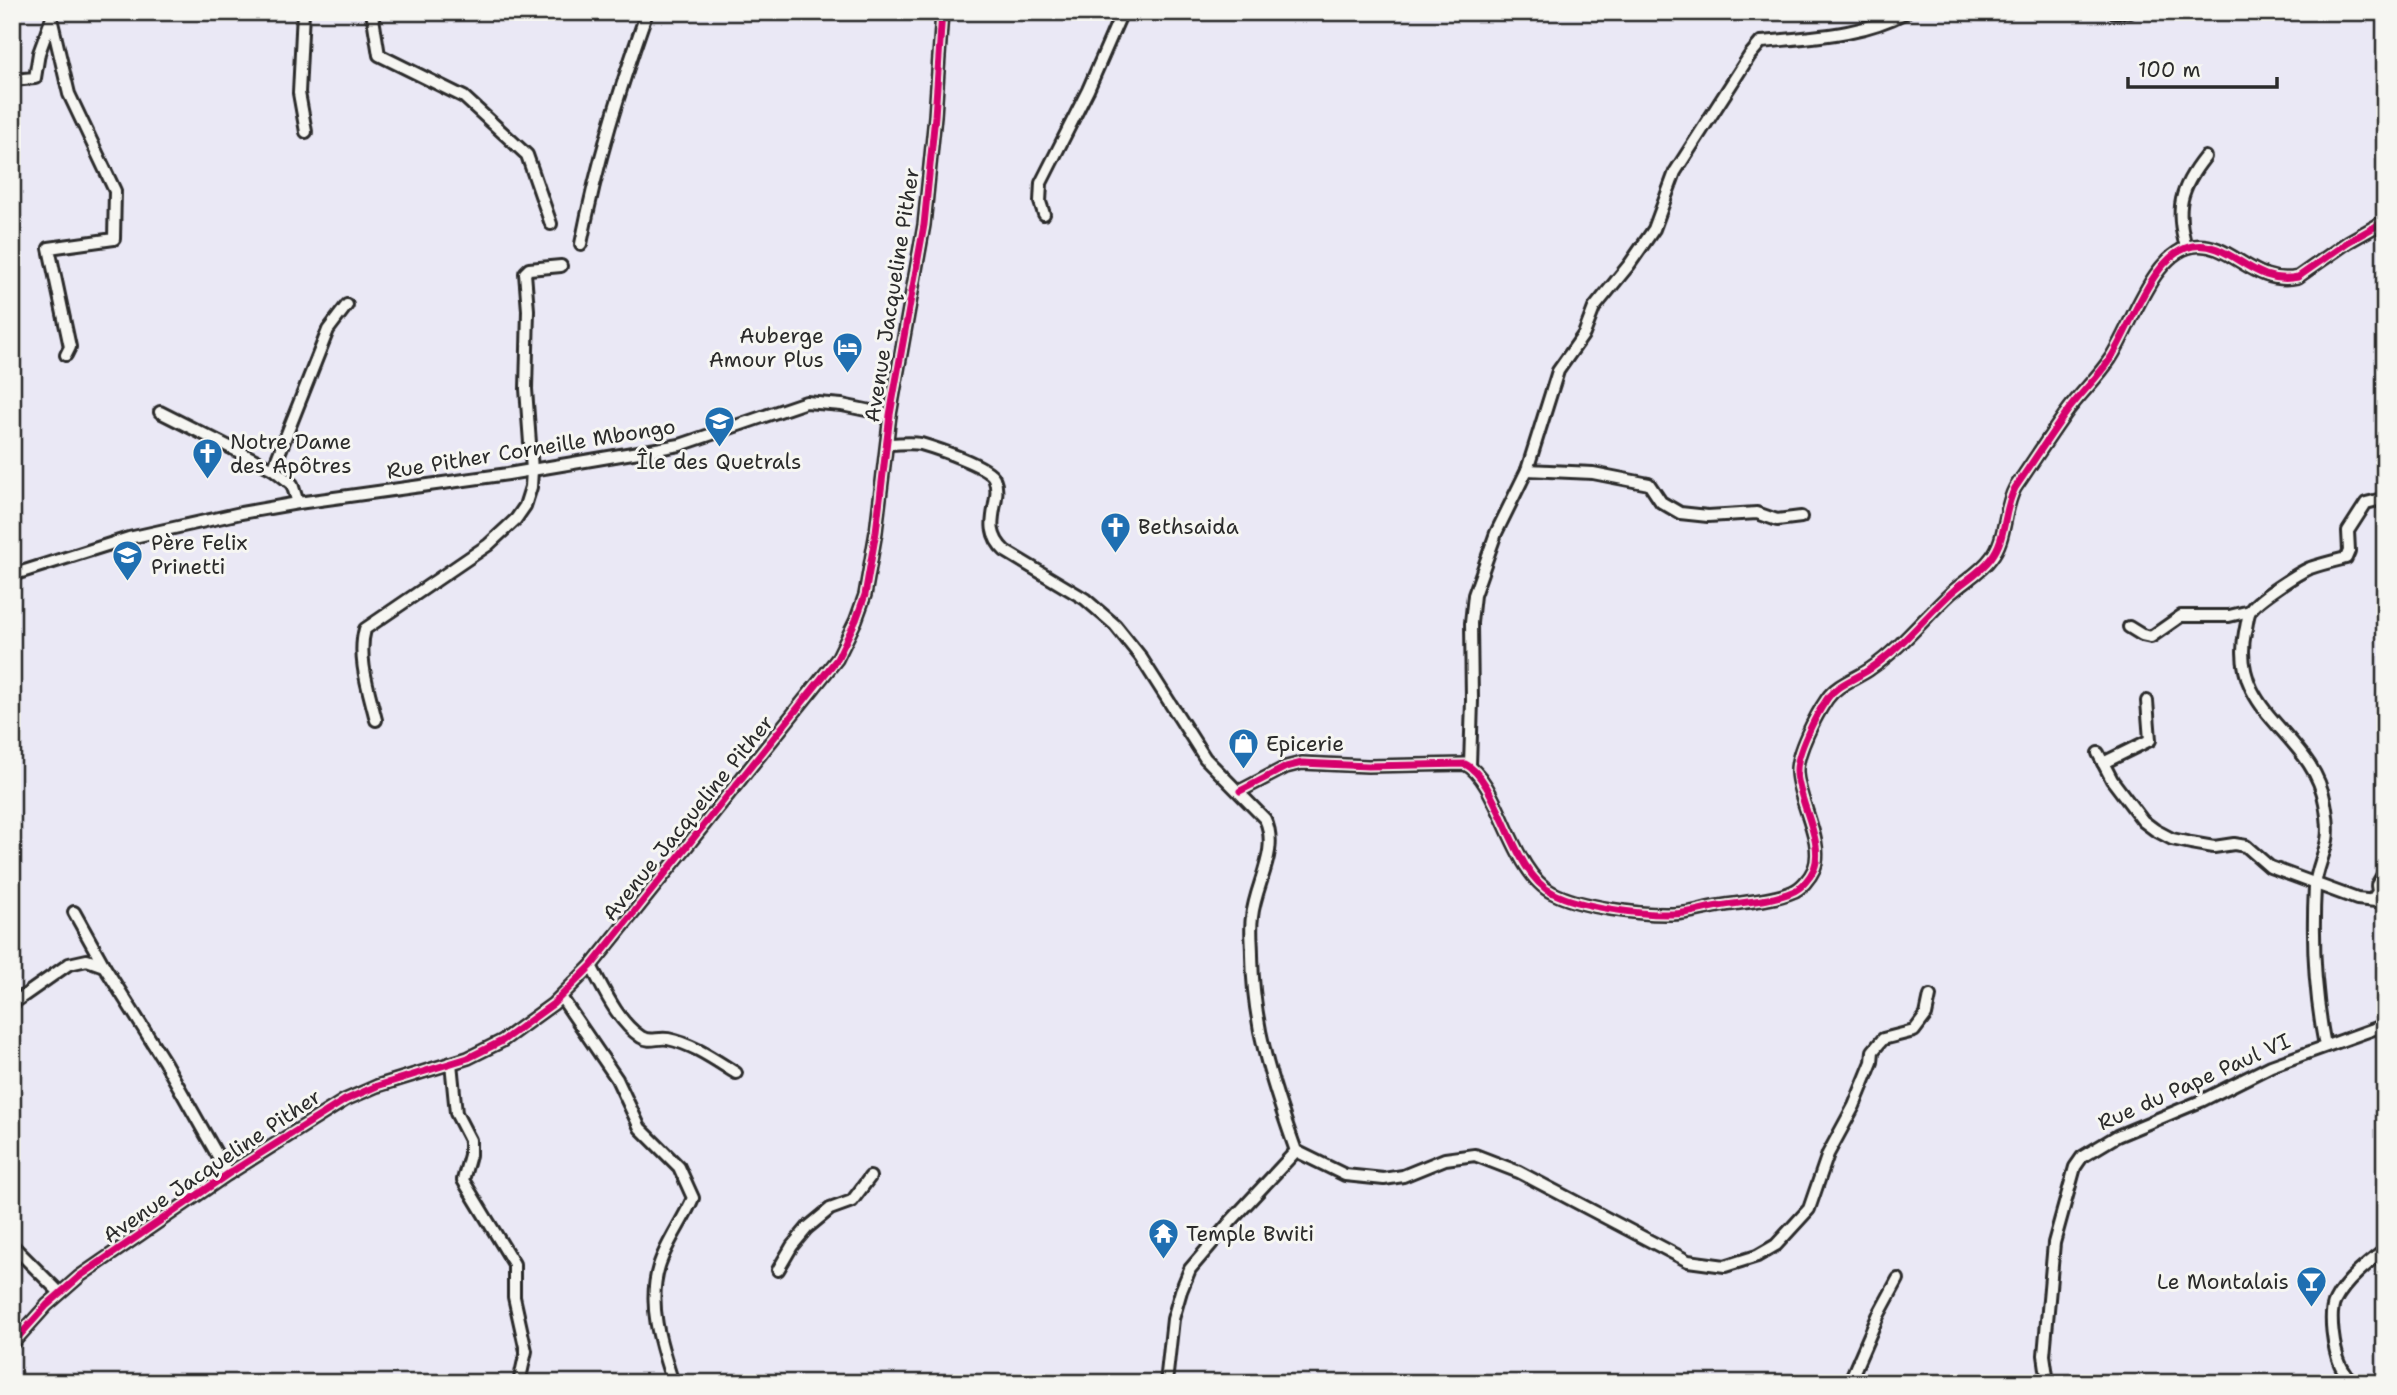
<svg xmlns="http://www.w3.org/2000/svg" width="2397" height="1395" viewBox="0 0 2397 1395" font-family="'Shantell Sans',sans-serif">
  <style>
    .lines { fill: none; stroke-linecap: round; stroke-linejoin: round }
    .minor-casing { stroke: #2b2b2b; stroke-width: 16 }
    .minor { stroke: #f6f6f2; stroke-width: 10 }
    .cycleway-casing { stroke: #f6f6f2; stroke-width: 11 }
    .cycleway { stroke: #d6006c; stroke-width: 7 }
    .labels { text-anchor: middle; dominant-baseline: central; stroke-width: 6; stroke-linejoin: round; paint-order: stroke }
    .street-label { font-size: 21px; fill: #2b2b2b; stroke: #f6f6f2 }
    .poi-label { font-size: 21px; fill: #2b2b2b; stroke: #f6f6f2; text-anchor: start }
  </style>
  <rect width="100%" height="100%" fill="#eae8f5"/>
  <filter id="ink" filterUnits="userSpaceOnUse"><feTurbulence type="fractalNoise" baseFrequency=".0143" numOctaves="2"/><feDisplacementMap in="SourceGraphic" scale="14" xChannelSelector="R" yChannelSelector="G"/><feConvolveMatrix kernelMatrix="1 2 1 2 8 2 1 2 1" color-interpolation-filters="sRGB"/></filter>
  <g filter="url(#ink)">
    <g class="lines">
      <defs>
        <g id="minor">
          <polyline points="303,12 299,93 306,132"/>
          <polyline points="372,12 379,55 464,97 527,155 551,224"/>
          <polyline points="2114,12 2130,12"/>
          <polyline points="52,22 69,94 115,191 114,239 49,248 70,347 66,355"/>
          <polyline points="12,80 35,78 39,53 54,12"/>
          <polyline points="1044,214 1040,202 1041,183 1088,90 1122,12"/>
          <path d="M581 244C597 162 619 91 647 12"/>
          <path d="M2186 247C2175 209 2180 188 2205 157"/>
          <polyline points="160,412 273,469 292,484 298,503"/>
          <path d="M888 444C899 444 910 442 921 444 935 448 989 466 994 478 1004 502 978 526 1005 551L1085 599 1115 625 1140 656 1205 758 1265 819C1280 851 1255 884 1252 917 1250 929 1252 942 1252 955 1253 1028 1272 1083 1296 1151"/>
          <polyline points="273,469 328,330 347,305"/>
          <polyline points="1527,470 1593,473 1649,484 1661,502 1680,513 1708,516 1757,513 1777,520 1801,517"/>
          <polyline points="12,575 129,538 241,513 298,503 508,474 680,445 806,402 842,405 890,415"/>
          <polyline points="2129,627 2142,635 2151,637 2181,616 2229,616 2250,611"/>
          <path d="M376 720C369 691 357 658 365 629L488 545 516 519 525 506 531 487 532 470 526 389 528 310 525 273 529 269 561 266"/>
          <polyline points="2098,753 2112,780 2143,821 2155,830 2172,839 2191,843 2214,847 2234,844 2246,846 2270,867 2357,899 2385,902"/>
          <polyline points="2103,763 2150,740 2147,701"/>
          <path d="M1470 766 1472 700 1471 623 1474 595 1496 533 1527 470 1558 371 1584 334 1594 308 1629 265 1654 229 1675 172 1750 55 1761 42C1810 37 1862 36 1906 12"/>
          <path d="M1240 791 1286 767 1302 763 1368 766 1465 764C1499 780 1511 873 1553 893 1580 907 1641 915 1672 914 1689 914 1704 908 1719 906 1741 902 1772 901 1792 892 1801 889 1810 878 1814 869 1825 842 1798 801 1797 772 1796 753 1816 715 1827 699 1837 684 1856 679 1870 669 1901 648 1924 618 1951 593 1964 581 1981 572 1991 558 2007 538 2003 510 2015 488 2033 462 2050 435 2069 409 2082 392 2098 377 2110 359 2131 328 2152 253 2193 246 2231 240 2252 287 2298 277L2348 242 2385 221"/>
          <polyline points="2372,900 2378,892 2377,885 2385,871"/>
          <polyline points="74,912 104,966 164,1061 228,1174"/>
          <path d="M591 966C604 990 618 1022 641 1037 650 1043 658 1037 668 1039 693 1044 715 1060 736 1073"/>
          <path d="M561 997 617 1079 640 1128 679 1167 693 1198C683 1221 666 1243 659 1266 647 1305 661 1346 673 1383"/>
          <polyline points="12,1004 69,964 87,960 104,966"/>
          <path d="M2325 1046C2315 994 2312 940 2315 887 2316 871 2324 856 2327 840 2329 830 2327 814 2325 803 2313 733 2229 714 2245 632 2247 626 2247 617 2250 611 2255 601 2298 573 2310 568 2321 564 2334 561 2346 558L2349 551 2348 531 2366 503 2378 500 2385 503"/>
          <polyline points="451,1063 456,1113 470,1140 470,1155 463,1180 514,1264 514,1297 526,1351 519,1383"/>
          <polyline points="1296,1151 1345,1175 1384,1179 1403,1176 1445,1159 1475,1155 1519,1172 1688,1261 1725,1266 1757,1256 1776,1245 1809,1209 1828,1154 1854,1106 1872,1062 1873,1051 1883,1039 1914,1031 1926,1015 1930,996"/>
          <polyline points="12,1245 60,1293"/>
          <polyline points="778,1270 792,1246 807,1228 830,1209 852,1201 870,1177"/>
          <polyline points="12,1344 47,1305 80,1276 228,1174 345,1100 377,1086 468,1058 502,1041 553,1004 591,966 837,659 856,620 865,595 876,532 890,415 924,225 935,116 942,12"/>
          <polyline points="1166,1383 1173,1319 1181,1291 1190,1269 1231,1221 1296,1151"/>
          <polyline points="1849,1383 1878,1316 1898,1279"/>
          <polyline points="2048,1383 2044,1355 2054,1243 2075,1167 2082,1157 2117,1136 2201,1101 2271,1066 2385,1025"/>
          <path d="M2352 1383C2348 1377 2343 1371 2340 1364 2334 1350 2328 1314 2335 1301 2345 1281 2368 1263 2385 1250"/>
        </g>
      </defs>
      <use href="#minor" class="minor-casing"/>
      <use href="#minor" class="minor"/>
      <defs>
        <g id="cycleway">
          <path d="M1240 791 1286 767 1302 763 1368 766 1465 764C1499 780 1511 873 1553 893 1580 907 1641 915 1672 914 1689 914 1704 908 1719 906 1741 902 1772 901 1792 892 1801 889 1810 878 1814 869 1825 842 1798 801 1797 772 1796 753 1816 715 1827 699 1837 684 1856 679 1870 669 1901 648 1924 618 1951 593 1964 581 1981 572 1991 558 2007 538 2003 510 2015 488 2033 462 2050 435 2069 409 2082 392 2098 377 2110 359 2131 328 2152 253 2193 246 2231 240 2252 287 2298 277L2348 242 2385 221"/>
          <polyline points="12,1344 47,1305 80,1276 228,1174 345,1100 377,1086 468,1058 502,1041 553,1004 591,966 837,659 856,620 865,595 876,532 890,415 924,225 935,116 942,12"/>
        </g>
      </defs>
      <use href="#cycleway" class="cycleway-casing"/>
      <use href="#cycleway" class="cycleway"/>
    </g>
  </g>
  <defs>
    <symbol id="hotel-pin" viewBox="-11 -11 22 30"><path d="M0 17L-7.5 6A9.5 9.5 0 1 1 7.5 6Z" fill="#1f6fb2" stroke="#f6f6f2"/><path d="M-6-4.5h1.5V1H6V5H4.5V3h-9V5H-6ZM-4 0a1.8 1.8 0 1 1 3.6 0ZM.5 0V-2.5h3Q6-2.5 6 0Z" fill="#fff"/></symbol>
    <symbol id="school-pin" viewBox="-11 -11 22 30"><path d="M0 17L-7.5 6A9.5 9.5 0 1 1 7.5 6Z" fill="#1f6fb2" stroke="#f6f6f2"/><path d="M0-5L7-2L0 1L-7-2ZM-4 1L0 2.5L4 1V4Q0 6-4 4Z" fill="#fff"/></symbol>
    <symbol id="church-pin" viewBox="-11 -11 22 30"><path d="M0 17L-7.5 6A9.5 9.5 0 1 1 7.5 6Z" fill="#1f6fb2" stroke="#f6f6f2"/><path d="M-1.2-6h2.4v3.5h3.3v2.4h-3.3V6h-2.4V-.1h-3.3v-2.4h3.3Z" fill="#fff"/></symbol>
    <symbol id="shop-pin" viewBox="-11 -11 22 30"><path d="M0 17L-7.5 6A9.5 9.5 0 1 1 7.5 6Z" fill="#1f6fb2" stroke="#f6f6f2"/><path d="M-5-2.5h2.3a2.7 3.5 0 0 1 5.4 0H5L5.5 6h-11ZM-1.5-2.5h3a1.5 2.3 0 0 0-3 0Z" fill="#fff"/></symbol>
    <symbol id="temple-pin" viewBox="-11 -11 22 30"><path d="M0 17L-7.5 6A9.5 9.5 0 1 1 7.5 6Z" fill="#1f6fb2" stroke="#f6f6f2"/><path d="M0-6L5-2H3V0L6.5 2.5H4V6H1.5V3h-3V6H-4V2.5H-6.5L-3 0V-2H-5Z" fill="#fff"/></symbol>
    <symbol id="bar-pin" viewBox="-11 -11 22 30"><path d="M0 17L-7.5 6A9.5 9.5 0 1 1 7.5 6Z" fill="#1f6fb2" stroke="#f6f6f2"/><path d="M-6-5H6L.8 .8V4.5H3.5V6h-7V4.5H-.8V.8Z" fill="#fff"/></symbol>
  </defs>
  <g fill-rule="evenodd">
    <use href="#hotel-pin" x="830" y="330" width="35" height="47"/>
    <use href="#school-pin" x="702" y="404" width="35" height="47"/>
    <use href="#church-pin" x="190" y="436" width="35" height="47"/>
    <use href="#church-pin" x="1098" y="510" width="35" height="47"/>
    <use href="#school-pin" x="110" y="538" width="35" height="47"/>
    <use href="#shop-pin" x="1226" y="726" width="35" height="47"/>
    <use href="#temple-pin" x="1146" y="1216" width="35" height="47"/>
    <use href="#bar-pin" x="2294" y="1264" width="35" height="47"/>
  </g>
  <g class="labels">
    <g class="street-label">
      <text transform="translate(892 295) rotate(-81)">Avenue Jacqueline Pither</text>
      <text transform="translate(531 449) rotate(-9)">Rue Pither Corneille Mbongo</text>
      <text transform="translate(688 818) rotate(-51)">Avenue Jacqueline Pither</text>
      <text transform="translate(2194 1082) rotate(-24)">Rue du Pape Paul VI</text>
      <text transform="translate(212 1166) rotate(-34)">Avenue Jacqueline Pither</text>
    </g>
    <g class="poi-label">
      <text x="824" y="336" text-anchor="end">Auberge<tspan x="824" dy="24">Amour Plus</tspan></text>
      <text x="230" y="442">Notre Dame<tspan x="230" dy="24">des Apôtres</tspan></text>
      <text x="719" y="462" text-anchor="middle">Île des Quetrals</text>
      <text x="1138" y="527">Bethsaida</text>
      <text x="151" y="543">Père Felix<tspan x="151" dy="24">Prinetti</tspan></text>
      <text x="1266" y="744">Epicerie</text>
      <text x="1186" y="1234">Temple Bwiti</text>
      <text x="2289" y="1282" text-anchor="end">Le Montalais</text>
    </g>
  </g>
  <rect width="2397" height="1395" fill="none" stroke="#f6f6f2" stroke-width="42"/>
  <rect x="21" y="21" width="2355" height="1353" fill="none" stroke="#2b2b2b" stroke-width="2.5" filter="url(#ink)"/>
  <path d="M2128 77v10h149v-10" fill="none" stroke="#2b2b2b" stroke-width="3.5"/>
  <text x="2138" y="77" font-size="21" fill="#2b2b2b" stroke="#f6f6f2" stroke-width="5" paint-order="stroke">100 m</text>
</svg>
